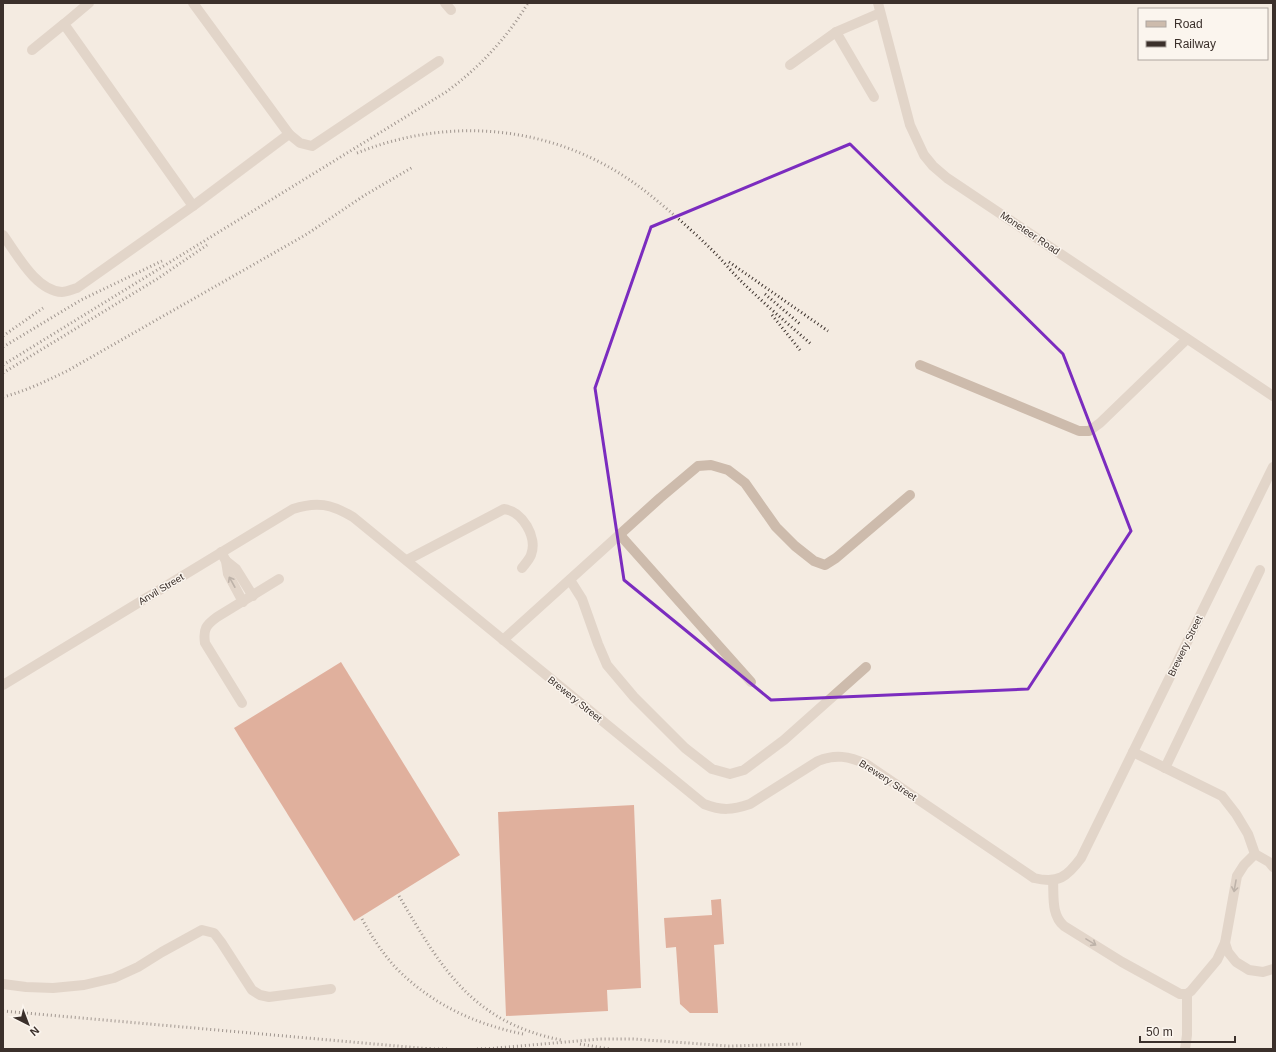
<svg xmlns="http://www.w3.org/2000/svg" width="1276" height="1052" viewBox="0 0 1276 1052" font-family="Helvetica,sans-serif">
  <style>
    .building { fill: #c8694b }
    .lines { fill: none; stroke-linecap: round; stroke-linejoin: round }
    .minor { stroke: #cdbbac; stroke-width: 10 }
    .rail { stroke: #3b302b; stroke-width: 3; stroke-dasharray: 1 3; stroke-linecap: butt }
    .oneway { stroke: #7d6f65 }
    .marked { fill: none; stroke: #7b2cbf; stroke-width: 3; stroke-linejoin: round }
    .labels { text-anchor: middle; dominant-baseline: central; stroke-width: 3; stroke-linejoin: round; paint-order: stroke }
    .street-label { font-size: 10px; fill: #3b302b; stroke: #fbf5ee }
  </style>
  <rect width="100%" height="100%" fill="#f4ebe1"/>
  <g class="building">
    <polygon points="341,662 460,855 354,921 234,728"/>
    <polygon points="634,805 641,988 607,990 608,1011 506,1016 498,812"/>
    <polygon points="721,899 724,944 714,945 718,1013 690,1013 680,1004 676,947 666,948 664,918 712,915 711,900"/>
  </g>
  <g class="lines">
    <g class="minor">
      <polyline points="89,3 64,24 193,206"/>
      <polyline points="193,3 289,134 300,143 312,146 439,61"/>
      <polyline points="445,3 451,10"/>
      <polyline points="878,3 910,125 924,155 933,166 947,178 1273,396"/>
      <polyline points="836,32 874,97"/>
      <polyline points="32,50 64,24"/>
      <polyline points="790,65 836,32 880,13"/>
      <path d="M3 235C17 254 36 291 62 292 66 292 73 289 77 288L193 206 289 134"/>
      <polyline points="920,365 1079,431 1089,431 1100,423 1187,339"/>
      <polyline points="620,535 751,682"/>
      <polyline points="221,552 226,561 228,574 243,602"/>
      <path d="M407 560 504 509C522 511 538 537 531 555 529 560 525 564 522 568"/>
      <polyline points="226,561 236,569 253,596"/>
      <polyline points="570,580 582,599 598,644 607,665 634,697 685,748 712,769 730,774 744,770 784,740 866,667"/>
      <polyline points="503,640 660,498 698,466 711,465 728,470 745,483 776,527 795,546 814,561 825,565 836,558 910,495"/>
      <path d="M3 685 293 509C317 501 331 504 353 517L704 804C722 811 732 810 750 804L818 761C835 754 849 756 866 764L1034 878C1058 884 1067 877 1081 858L1273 467"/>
      <path d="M242 703 205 643C203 629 206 625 217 617L279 579"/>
      <polyline points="1133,752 1222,796 1236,814 1248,834 1255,854 1269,862 1273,867"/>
      <polyline points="1165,768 1260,570"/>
      <polyline points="1255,854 1244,865 1237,876 1225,943 1228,952 1236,962 1249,970 1263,972 1273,969"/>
      <path d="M1053 880C1054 896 1051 915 1064 926L1122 962 1180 994H1187L1191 991 1217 960 1225 943"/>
      <polyline points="3,984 26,987 53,988 84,985 114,978 138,967 162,952 202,930 214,933 221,942 252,990 260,995 269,997 331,989"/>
      <polyline points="1185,1049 1187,1035 1187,994"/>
    </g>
    <g class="rail">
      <path d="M357 153C454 114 561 126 645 191 669 210 693 231 715 253 723 261 731 271 739 279 762 302 787 323 811 344"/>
      <polyline points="729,262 828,331"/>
      <polyline points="765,294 800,324"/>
      <polyline points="772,315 800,350"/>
      <polyline points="3,336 43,308"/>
      <polyline points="3,347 81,300 162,261"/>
      <path d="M3 365 446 92C479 68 507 38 528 3"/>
      <polyline points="3,373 157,279 207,245"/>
      <path d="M3 397C26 391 46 381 67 371L307 234 365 195 413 167"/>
      <path d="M399 896C442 969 472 1022 561 1040"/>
      <path d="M362 919C372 937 383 954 397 969 433 1005 475 1024 523 1034"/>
      <polyline points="3,1011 431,1049"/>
      <polyline points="580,1044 610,1049"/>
      <polyline points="497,1048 600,1039 633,1039 729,1046 801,1044"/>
      <polyline points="426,1049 449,1049"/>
      <polyline points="477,1049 503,1048"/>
    </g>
  </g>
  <defs><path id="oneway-shaft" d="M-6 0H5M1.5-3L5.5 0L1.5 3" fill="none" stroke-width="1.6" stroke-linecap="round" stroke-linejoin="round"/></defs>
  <g class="oneway">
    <use href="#oneway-shaft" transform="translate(232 582) rotate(-119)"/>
    <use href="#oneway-shaft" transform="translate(1235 886) rotate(100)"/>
    <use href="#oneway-shaft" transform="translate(1091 942) rotate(32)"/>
  </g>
  <path d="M0 0H1276V1052H0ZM850 144 1063 354 1131 531 1028 689 771 700 624 580 595 388 651 227Z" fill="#f4ebe1" fill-opacity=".55" fill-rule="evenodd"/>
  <path class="marked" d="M850 144 1063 354 1131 531 1028 689 771 700 624 580 595 388 651 227Z"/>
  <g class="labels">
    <g class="street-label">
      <text transform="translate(1030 233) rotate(34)">Moneteer Road</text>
      <text transform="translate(161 589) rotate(-31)">Anvil Street</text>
      <text transform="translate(1185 646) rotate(-64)">Brewery Street</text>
      <text transform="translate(575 699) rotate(39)">Brewery Street</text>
      <text transform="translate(888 780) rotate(33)">Brewery Street</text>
    </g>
  </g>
  <rect width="1276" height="1052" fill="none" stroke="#3b302b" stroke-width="8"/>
  <rect x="1138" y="8" width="130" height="52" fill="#fbf5ee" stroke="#aea6a0"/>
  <rect x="1146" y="21" width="20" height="6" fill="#cdbbac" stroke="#aea6a0"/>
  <text x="1174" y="28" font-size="12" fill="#3b302b">Road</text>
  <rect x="1146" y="41" width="20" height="6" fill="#3b302b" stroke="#aea6a0"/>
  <text x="1174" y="48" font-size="12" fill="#3b302b">Railway</text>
  <g transform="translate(28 1024) rotate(138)" stroke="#fbf5ee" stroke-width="3" paint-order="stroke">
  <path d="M0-3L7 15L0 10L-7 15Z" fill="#3b302b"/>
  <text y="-6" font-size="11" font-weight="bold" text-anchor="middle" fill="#3b302b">N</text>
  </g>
  <path d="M1140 1036v6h95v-6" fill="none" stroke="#3b302b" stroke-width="2"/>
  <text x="1146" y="1036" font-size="12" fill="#3b302b" stroke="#fbf5ee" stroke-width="3" paint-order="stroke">50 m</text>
</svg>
